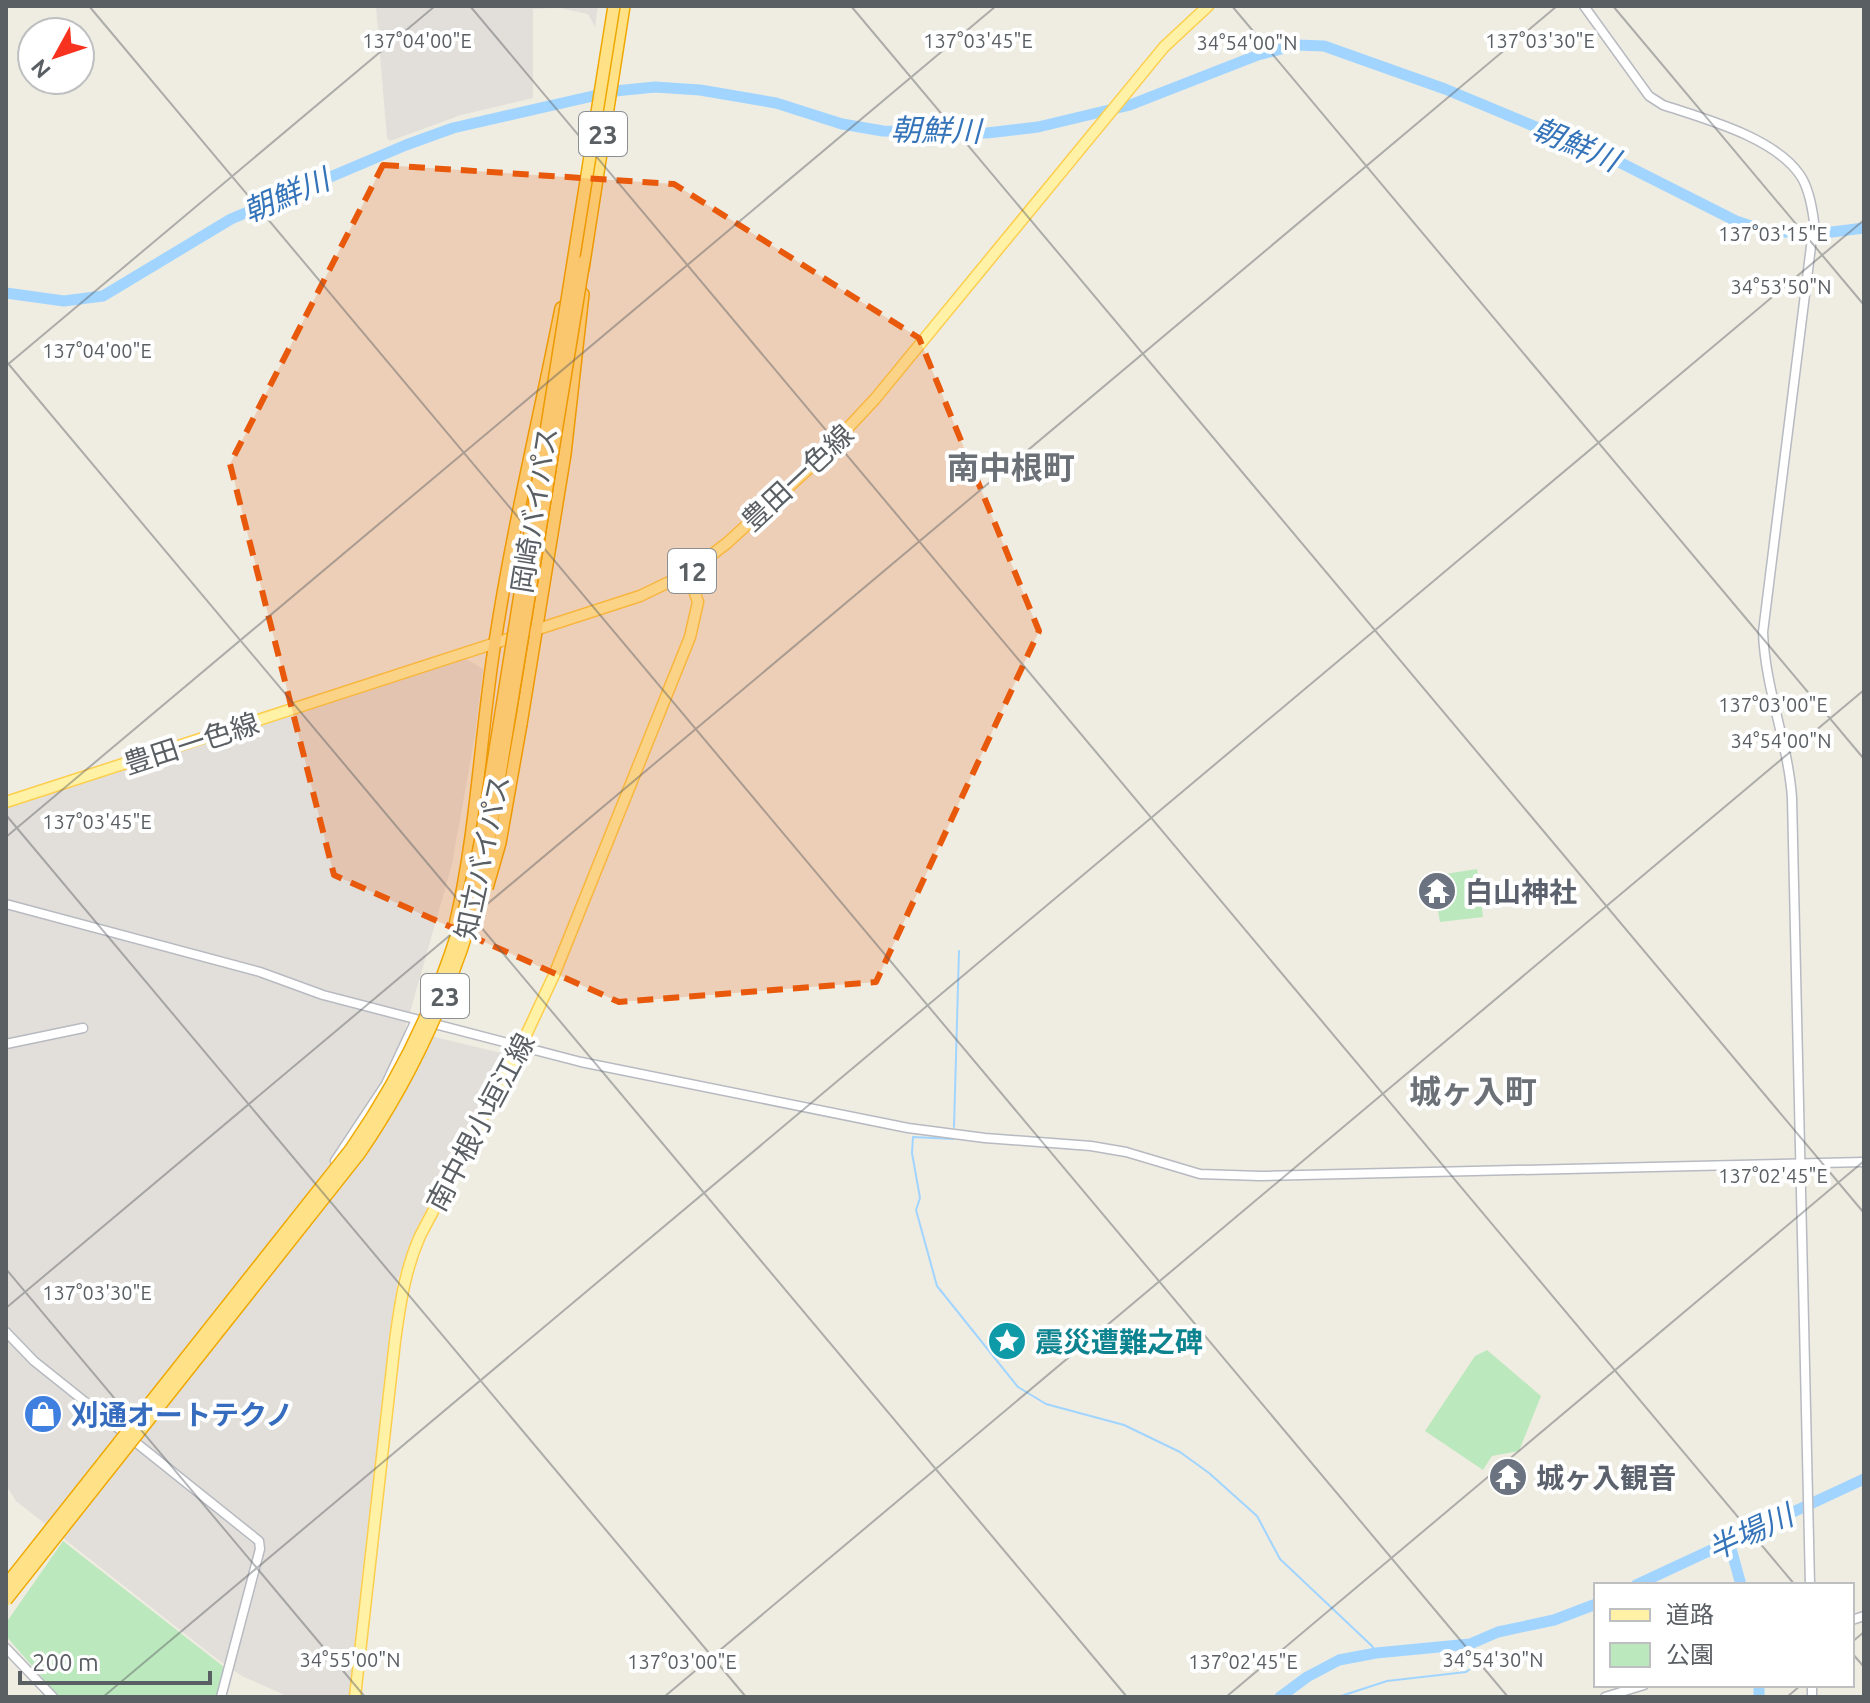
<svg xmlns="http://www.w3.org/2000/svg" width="1870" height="1703" viewBox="0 0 1870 1703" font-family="Ubuntu,'Noto Sans JP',sans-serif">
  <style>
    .industrial { fill: #e2dfda }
    .green { fill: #bce8bd }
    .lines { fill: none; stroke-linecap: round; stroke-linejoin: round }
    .stream { stroke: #a1d5ff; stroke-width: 2 }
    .river { stroke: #a1d5ff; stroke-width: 11 }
    .minor-casing { stroke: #b7bac0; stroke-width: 11 }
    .major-casing { stroke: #fdce4d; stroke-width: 13 }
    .highway-casing { stroke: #f0a800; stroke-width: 14 }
    .minor { stroke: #fff; stroke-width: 8 }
    .major { stroke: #fff2a6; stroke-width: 10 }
    .highway { stroke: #ffe288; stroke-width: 11 }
    .highway-bridge-casing { stroke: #f0a800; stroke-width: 14; stroke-linecap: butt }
    .highway-bridge { stroke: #ffe288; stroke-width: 11 }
    .marked { fill: #e8590c; fill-opacity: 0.2; stroke: #e8590c; stroke-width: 6; stroke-dasharray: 16 10; stroke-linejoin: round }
    .ticks { fill: none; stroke: #5a5f64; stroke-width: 2; stroke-opacity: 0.45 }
    .labels { text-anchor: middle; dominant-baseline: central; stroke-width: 8; stroke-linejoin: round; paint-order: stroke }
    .shield { fill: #fff; stroke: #8c8f92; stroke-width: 2 }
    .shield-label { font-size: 26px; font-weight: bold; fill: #5a5f64 }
    .street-label { font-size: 28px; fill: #5a5f64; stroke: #fff }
    .worship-label { font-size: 28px; font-weight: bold; fill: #5b616d; stroke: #fff; text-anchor: start }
    .culture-label { font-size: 28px; font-weight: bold; fill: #0d838f; stroke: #fff; text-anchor: start }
    .shop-label { font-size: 28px; font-weight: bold; fill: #366cbe; stroke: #fff; text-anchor: start }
    .water-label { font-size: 30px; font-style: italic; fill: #3674b9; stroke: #fff }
    .quarter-label { font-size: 32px; font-weight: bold; fill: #6b7176; stroke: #fff }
    .ticks-label { font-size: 20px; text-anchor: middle; fill: #5a5f64; stroke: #fff; stroke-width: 8; stroke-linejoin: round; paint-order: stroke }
  </style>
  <rect width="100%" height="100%" fill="#efece2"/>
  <g class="industrial">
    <polygon points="376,6 598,6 595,27 588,14 560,8 533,9 533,98 461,115 390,141 387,138"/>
    <polygon points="466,659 483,669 475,735 452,864 405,1030 510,1055 425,1213 398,1278 350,1697 289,1697 242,1676 217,1659 16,1501 6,1485 6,807"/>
  </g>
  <g class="green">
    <polygon points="1477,869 1483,917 1440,922 1432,876"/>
    <polygon points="1487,1350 1541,1396 1519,1451 1492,1456 1483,1470 1425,1431 1475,1356"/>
    <polygon points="63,1541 229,1671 220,1697 59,1697 6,1636 6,1623"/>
  </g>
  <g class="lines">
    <g class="stream">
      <polyline points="954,1127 959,951"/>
      <polyline points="953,1139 913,1137 912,1153 920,1198 916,1210 937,1286 1018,1387 1046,1404 1124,1425 1180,1452 1209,1473 1257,1516 1280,1559 1372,1646 1376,1653"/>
      <polyline points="1470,1650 1470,1644"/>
      <polyline points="1338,1697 1387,1681 1466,1672 1470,1669 1470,1665"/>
    </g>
    <g class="river">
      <polyline points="6,293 64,301 103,296 231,219 406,145 453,128 615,91 655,87 700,90 776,103 842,124 883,131 987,133 1038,127 1130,105 1258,55 1297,45 1324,46 1445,89 1615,160 1736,221 1760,229 1776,232 1824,233 1864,228"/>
      <polyline points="1729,1541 1741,1585"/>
      <polyline points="1636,1585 1864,1479"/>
      <polyline points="1759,1685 1759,1697"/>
      <polyline points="1280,1697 1307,1677 1339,1660 1376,1653 1470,1644 1498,1632 1554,1620 1596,1604"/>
    </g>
    <defs>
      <g id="minor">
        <path d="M1584 6 1649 96 1663 105C1705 119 1774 137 1800 175 1809 188 1812 206 1814 222L1763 632C1765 689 1788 742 1792 798L1810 1585"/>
        <polyline points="6,904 260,972 323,995 581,1062 908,1128 985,1138 1091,1146 1126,1152 1200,1174 1260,1176 1864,1162"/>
        <polyline points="6,1044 83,1028"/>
        <polyline points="335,1161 386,1084 416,1020"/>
        <polyline points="6,1332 34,1361 259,1541 260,1549 221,1697"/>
        <polyline points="1852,1620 1864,1616"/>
        <polyline points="6,1648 53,1697"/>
        <polyline points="1812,1685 1812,1697"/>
        <polyline points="1605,1697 1644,1685"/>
      </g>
      <g id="major">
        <polyline points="532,631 640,596 688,573 727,543 816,462 875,399 1164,47 1208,6"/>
        <polyline points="6,802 517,636"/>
        <path d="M355 1697 395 1341C400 1304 405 1270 420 1236L527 1033 554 975 690 637 698 602 688 573"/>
      </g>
      <g id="highway">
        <polyline points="583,269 624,6"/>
        <polyline points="521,724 565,454 583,294"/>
        <path d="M455 925C477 831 480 736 495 642 512 530 539 419 561 308"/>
      </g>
    </defs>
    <use href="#minor" class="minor-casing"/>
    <use href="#major" class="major-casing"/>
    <use href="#highway" class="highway-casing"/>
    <use href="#minor" class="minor"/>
    <use href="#major" class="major"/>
    <use href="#highway" class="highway"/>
    <defs>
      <g id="highway-bridge">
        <polyline points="487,888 500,843 521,724"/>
        <path d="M6 1585 351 1149C417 1054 460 951 481 838L614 6"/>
        <path d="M6 1600 359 1154C417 1070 457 977 483 878L584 261"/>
      </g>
    </defs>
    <use href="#highway-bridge" class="highway-bridge-casing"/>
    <use href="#highway-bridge" class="highway-bridge"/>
  </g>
  <path class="marked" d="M383 165 674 184 919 338 1039 631 876 982 619 1002 334 875 230 464Z"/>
  <path class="ticks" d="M89 6 1508 1697M470 6 1795 1585M851 6 1864 1213M1232 6 1864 759M1613 6 1864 305M6 361 1127 1697M6 366 435 6M6 815 746 1697M6 837 996 6M6 1269 365 1697M6 1308 1557 6M1852 1642 1864 1632M1852 1653 1864 1667M103 1697 1864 220M664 1697 1864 690M1226 1697 1864 1161M1787 1697 1801 1685"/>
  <defs>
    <symbol id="temple-disc" viewBox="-11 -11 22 22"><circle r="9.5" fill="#6b7280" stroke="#fff"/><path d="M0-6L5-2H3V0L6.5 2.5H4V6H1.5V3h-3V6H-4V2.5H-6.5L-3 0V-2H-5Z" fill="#fff"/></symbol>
    <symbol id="sight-disc" viewBox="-11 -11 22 22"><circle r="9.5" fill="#0f9aa8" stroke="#fff"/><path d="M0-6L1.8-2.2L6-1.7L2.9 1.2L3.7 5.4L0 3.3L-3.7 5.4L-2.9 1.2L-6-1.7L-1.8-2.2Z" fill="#fff"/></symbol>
    <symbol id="shop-disc" viewBox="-11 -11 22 22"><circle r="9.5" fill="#3f7fe0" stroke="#fff"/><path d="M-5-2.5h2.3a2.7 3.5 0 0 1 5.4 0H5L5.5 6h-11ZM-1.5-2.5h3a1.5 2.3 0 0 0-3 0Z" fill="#fff"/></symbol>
  </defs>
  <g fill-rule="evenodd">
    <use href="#temple-disc" x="1415" y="869" width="44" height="44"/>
    <use href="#sight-disc" x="985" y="1319" width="44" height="44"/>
    <use href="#shop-disc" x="21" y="1392" width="44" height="44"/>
    <use href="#temple-disc" x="1486" y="1455" width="44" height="44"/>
  </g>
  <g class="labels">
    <g class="shield">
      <rect x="579" y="112" width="48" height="44" rx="6"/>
      <rect x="668" y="549" width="48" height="44" rx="6"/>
      <rect x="421" y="974" width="48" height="44" rx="6"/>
    </g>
    <g class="shield-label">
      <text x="603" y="134">23</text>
      <text x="692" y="571">12</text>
      <text x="445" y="996">23</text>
    </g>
    <g class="street-label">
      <text transform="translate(797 477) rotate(-43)">豊田一色線</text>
      <text transform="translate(534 510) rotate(-81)">岡崎バイパス</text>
      <text transform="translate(191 743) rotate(-18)">豊田一色線</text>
      <text transform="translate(482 857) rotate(-78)">知立バイパス</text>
      <text transform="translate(480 1122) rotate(-62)">南中根小垣江線</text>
    </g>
    <g class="worship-label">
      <text x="1465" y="891">白山神社</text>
      <text x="1536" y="1477">城ヶ入観音</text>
    </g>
    <g class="culture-label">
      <text x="1035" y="1341">震災遭難之碑</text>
    </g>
    <g class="shop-label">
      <text x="71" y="1414">刈通オートテクノ</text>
    </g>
    <g class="water-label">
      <text transform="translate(936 130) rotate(1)">朝鮮川</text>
      <text transform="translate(1576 144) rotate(23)">朝鮮川</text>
      <text transform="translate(286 195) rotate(-23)">朝鮮川</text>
      <text transform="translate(1750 1532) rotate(-25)">半場川</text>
    </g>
    <g class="quarter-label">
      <text x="1011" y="467">南中根町</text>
      <text x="1473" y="1091">城ヶ入町</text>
    </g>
  </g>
  <g class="ticks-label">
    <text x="417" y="48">137°04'00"E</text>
    <text x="978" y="48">137°03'45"E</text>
    <text x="1540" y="48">137°03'30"E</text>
    <text x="1247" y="50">34°54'00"N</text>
    <text x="1773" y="241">137°03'15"E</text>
    <text x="1781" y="294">34°53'50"N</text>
    <text x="97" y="358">137°04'00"E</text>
    <text x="1773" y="712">137°03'00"E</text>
    <text x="1781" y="748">34°54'00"N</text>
    <text x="97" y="829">137°03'45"E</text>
    <text x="1773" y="1183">137°02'45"E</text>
    <text x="97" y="1300">137°03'30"E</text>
    <text x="350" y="1667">34°55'00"N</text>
    <text x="1493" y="1667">34°54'30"N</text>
    <text x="682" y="1669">137°03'00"E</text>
    <text x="1243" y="1669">137°02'45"E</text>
  </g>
  <rect width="1870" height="1703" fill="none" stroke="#5a5f64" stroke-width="16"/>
  <rect x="1594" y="1583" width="260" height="104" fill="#ffffff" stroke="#bdbfc1" stroke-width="2"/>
  <rect x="1610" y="1609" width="40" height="12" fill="#fff2a6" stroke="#bdbfc1" stroke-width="2"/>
  <text x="1666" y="1623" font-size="24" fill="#5a5f64">道路</text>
  <rect x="1610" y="1643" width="40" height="24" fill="#bce8bd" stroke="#bdbfc1" stroke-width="2"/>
  <text x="1666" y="1663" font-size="24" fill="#5a5f64">公園</text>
  <g transform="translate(56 56) rotate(230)"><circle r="38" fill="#ffffff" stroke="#bdbfc1" stroke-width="2"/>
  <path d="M0-6L14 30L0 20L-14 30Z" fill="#f7331f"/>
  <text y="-12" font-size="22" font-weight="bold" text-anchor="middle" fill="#5a5f64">N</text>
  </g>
  <path d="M20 1671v12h190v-12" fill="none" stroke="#5a5f64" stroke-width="4"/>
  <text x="32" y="1671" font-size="24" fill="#5a5f64" stroke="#ffffff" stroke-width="6" paint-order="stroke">200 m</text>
</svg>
